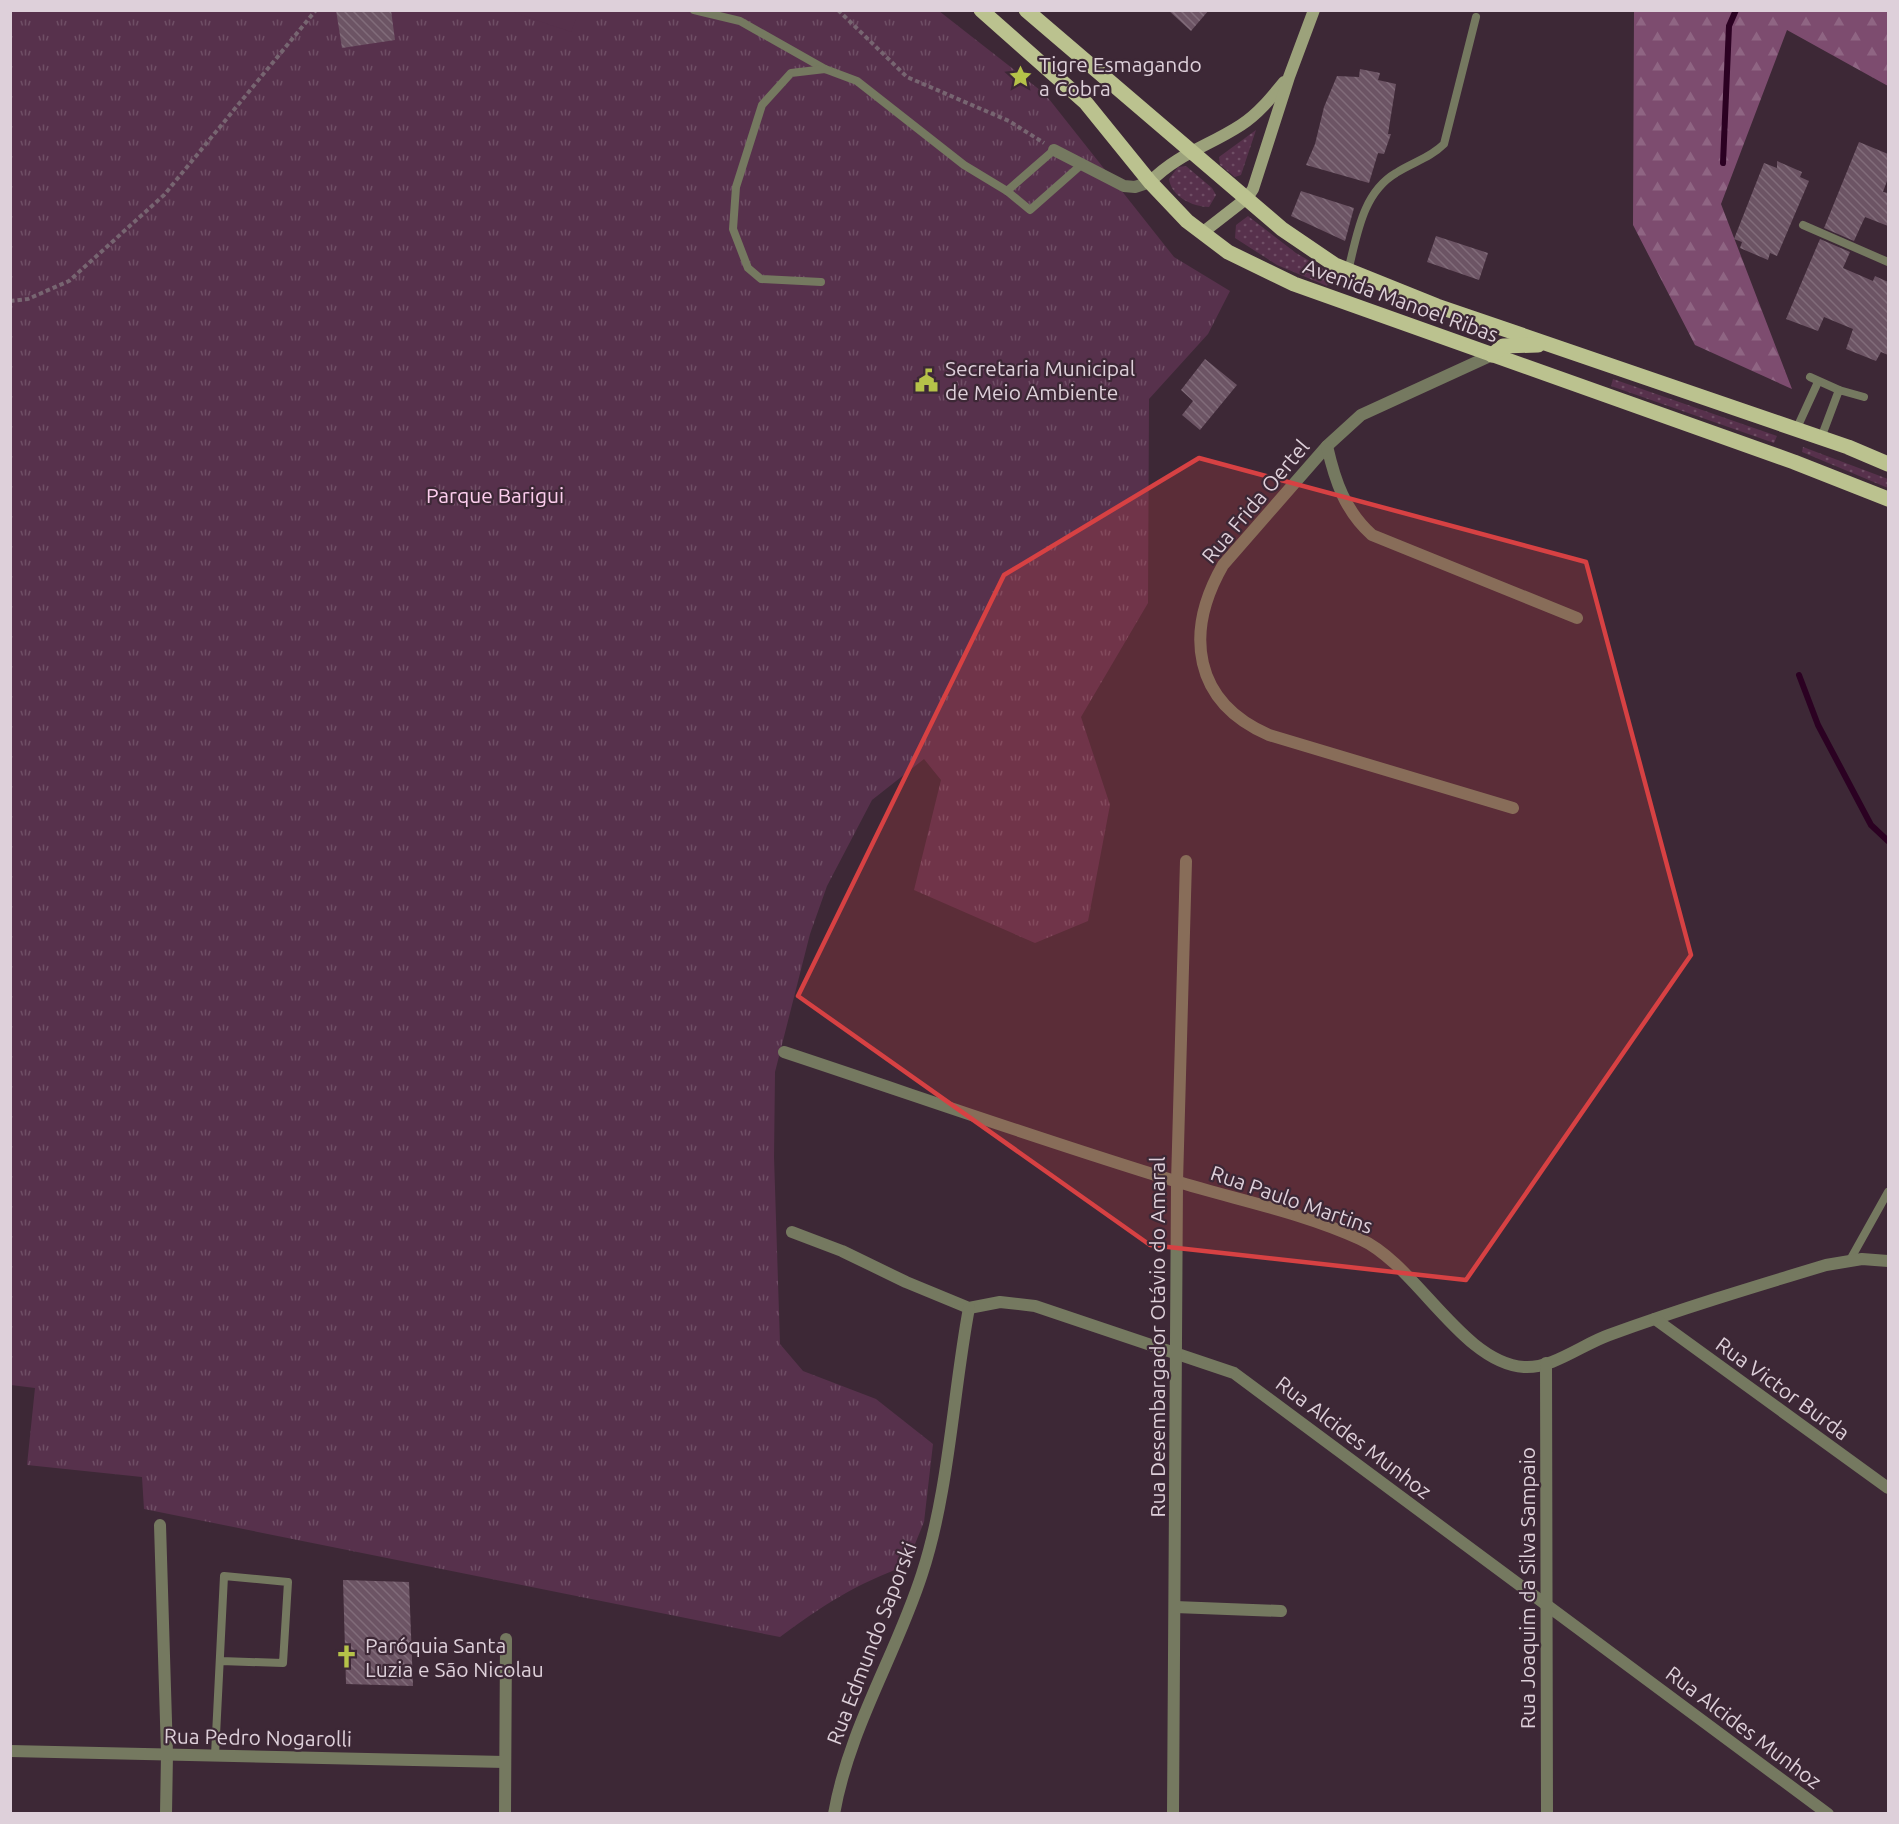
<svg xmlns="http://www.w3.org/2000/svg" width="1899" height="1824" viewBox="0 0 1899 1824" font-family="Ubuntu,sans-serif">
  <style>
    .grass { fill: url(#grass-dots) }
    .forest { fill: url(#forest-firs) }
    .park { fill: url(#park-tufts) }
    .garden { fill: #57314c }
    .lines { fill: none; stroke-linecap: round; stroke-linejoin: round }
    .stream { stroke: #2b0122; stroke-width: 6 }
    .building { fill: url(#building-back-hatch) }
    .path { stroke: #776571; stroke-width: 4; stroke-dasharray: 4.5 3; stroke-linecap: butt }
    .lane { stroke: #757960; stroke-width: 8 }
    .street { stroke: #757960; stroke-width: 12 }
    .secondary { stroke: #9ca27b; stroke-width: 12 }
    .primary { stroke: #bbc28f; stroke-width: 15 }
    .marked { fill: #d74143; fill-opacity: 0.2; stroke: #d74143; stroke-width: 4.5; stroke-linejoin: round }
    .labels { text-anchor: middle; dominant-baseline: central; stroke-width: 4.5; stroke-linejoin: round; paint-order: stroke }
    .poi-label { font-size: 21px; fill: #ded0da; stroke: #3d2836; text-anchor: start }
    .street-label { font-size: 21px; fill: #ded0da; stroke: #3d2836 }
    .park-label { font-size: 21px; fill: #fdceee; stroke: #3d2836 }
  </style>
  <defs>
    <pattern id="grass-dots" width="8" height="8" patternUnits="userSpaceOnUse" patternTransform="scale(1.5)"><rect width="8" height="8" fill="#57314c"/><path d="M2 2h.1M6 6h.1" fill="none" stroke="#6f4e65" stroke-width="1.8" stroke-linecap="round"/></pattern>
    <pattern id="forest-firs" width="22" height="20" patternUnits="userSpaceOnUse" patternTransform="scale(1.5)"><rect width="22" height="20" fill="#7d4c6f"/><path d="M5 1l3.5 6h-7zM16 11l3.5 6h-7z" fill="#8f6583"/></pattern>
    <pattern id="park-tufts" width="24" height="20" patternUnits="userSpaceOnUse" patternTransform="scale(1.5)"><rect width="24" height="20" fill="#57314c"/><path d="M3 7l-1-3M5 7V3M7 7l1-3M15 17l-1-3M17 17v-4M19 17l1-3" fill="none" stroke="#6f4e65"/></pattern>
    <pattern id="building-back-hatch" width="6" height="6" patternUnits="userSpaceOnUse" patternTransform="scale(1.5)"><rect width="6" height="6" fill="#6c5464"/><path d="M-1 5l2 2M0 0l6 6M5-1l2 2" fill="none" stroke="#816c7a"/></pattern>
  </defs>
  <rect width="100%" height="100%" fill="#3d2836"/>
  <g class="grass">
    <polygon points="1256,130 1241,175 1235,177 1220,165 1219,157"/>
    <path d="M1186 166 1212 188 1216 195 1209 207C1192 207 1171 196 1169 179L1178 167Z"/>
    <polygon points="1248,216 1296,253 1332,274 1327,286 1277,265 1235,238 1236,225"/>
    <polygon points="1613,379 1777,436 1774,443 1611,386"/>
    <polygon points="1803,447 1888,479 1888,488 1802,452"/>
  </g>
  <polygon class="forest" points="1634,11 1888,11 1888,86 1787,30 1721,204 1792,389 1695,345 1633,225"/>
  <path class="park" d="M11 11H939L1045 94 1174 257 1230 291 1208 334 1149 399 1148 603 1081 717 1110 805 1088 921 1035 943 914 890 941 780 924 759 872 800 827 886 810 934 775 1072 774 1157 780 1344 803 1371 876 1399 933 1444 924 1522 906 1566C859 1582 820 1607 780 1637L144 1509 142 1477 27 1465 35 1388 11 1385Z"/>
  <polygon class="garden" points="510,11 579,11 571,32"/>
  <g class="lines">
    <g class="stream">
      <polyline points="1723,163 1729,26 1736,10"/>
      <polyline points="1799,675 1818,725 1871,825 1888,841"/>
    </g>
  </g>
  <g class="building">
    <polygon points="336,10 391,10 395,40 342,48"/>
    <polygon points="1168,10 1209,10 1191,31"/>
    <polygon points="1360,69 1380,73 1378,80 1396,84 1388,134 1391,134 1384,154 1378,153 1369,183 1306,165 1315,144 1324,107 1337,76 1359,77"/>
    <polygon points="1859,142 1888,154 1888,178 1883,192 1888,193 1888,226 1865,217 1854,241 1824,228"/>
    <polygon points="1777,161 1802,172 1800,177 1809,181 1777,256 1770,253 1768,260 1740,248 1742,242 1734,239 1764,163 1777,168"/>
    <polygon points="1301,191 1354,208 1345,241 1291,216"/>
    <polygon points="1436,236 1488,253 1479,280 1427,262"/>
    <polygon points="1820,239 1850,252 1843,268 1873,281 1875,276 1888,282 1888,355 1881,352 1876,361 1846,349 1853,329 1824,317 1818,331 1786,319"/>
    <polygon points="1205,359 1237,385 1200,430 1182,415 1193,401 1181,390"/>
    <polygon points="343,1580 409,1582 413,1686 346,1684"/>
  </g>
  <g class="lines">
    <g class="path">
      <polyline points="838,10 907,77 1009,121 1044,143"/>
      <polyline points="10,301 28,299 69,281 164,195 316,10"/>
    </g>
    <g class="lane">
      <polyline points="694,10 740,21 825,69"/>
      <polyline points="1007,191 1054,150"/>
      <polyline points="1803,225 1888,262"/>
      <path d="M1348 271C1357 236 1362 193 1396 173 1413 162 1430 158 1444 144L1476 17"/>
      <polyline points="821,282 761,279 748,268 733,229 736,187 762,105 791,73 825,69 857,81 964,165 1007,191 1030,210 1081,165"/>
      <polyline points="1810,377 1839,390"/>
      <polyline points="1796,430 1818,382"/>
      <polyline points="1821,438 1839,390 1864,397"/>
      <polyline points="1850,1260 1888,1192"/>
      <polyline points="215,1755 224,1576 288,1582 283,1663 221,1661"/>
    </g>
    <g class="street">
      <polyline points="1054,150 1124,186 1135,187 1150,182"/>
      <path d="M1492 355 1361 415 1327 446 1223 565C1184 633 1193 702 1269 735L1513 808"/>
      <path d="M1327 446C1335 481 1345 511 1372 535L1577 618"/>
      <path d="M784 1052C914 1095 1044 1141 1175 1181 1237 1200 1301 1212 1360 1239 1416 1264 1462 1363 1524 1367 1552 1369 1583 1344 1609 1335 1680 1309 1753 1287 1826 1265L1862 1259 1888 1261"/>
      <polyline points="792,1232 842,1251 906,1282 969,1308 1000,1302 1035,1306 1234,1373 1828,1814"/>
      <polyline points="1655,1319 1888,1488"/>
      <polyline points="1546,1363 1547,1814"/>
      <polyline points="160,1525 167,1754 166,1814"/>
      <polyline points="1175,1607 1281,1611"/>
      <polyline points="10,1751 505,1762"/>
      <polyline points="505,1814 506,1639"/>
      <path d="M834 1814C849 1728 896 1655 922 1574 949 1492 953 1393 969 1308"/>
      <polyline points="1173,1814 1177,1182 1186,861"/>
    </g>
    <g class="secondary">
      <path d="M1150 182C1177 154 1209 146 1241 125 1258 114 1271 98 1284 82"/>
      <polyline points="1202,233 1247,198 1253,189 1289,77 1314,10"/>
    </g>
    <g class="primary">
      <polyline points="981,10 1086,103 1150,182 1187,221 1228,252 1294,284 1794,462 1888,499"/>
      <polyline points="1026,10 1282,229 1335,265 1437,306 1848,447 1888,464"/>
      <polyline points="1492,355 1503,346 1538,345"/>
    </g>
  </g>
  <path class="marked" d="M1199 458 1586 562 1691 955 1466 1280 1150 1245 798 996 1004 575Z"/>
  <defs>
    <symbol id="sight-bare" viewBox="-9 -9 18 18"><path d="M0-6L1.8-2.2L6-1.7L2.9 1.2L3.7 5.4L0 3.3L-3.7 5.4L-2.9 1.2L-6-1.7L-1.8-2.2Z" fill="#b5c249" stroke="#3d2836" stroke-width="2.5" paint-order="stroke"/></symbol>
    <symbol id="civic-bare" viewBox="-9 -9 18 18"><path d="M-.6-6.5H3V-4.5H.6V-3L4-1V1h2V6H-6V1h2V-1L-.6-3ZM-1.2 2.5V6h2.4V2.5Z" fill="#b5c249" stroke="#3d2836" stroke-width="2.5" paint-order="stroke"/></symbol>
    <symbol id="church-bare" viewBox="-9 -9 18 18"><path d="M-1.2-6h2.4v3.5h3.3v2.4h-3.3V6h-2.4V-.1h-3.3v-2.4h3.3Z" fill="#b5c249" stroke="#3d2836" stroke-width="2.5" paint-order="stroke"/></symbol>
  </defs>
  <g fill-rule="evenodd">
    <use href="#sight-bare" x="1004" y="60" width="33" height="33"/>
    <use href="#civic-bare" x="910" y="364" width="33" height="33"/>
    <use href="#church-bare" x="330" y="1640" width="33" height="33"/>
  </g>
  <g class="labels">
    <g class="poi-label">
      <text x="1039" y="64">Tigre Esmagando<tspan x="1039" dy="24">a Cobra</tspan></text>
      <text x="945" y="368">Secretaria Municipal<tspan x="945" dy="24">de Meio Ambiente</tspan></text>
      <text x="365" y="1645">Paróquia Santa<tspan x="365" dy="24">Luzia e São Nicolau</tspan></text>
    </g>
    <g class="street-label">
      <text transform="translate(1401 300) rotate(20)">Avenida Manoel Ribas</text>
      <text transform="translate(1255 501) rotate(-50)">Rua Frida Oertel</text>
      <text transform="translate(1292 1199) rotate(19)">Rua Paulo Martins</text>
      <text transform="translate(1157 1337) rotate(-90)">Rua Desembargador Otávio do Amaral</text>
      <text transform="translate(1783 1388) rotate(36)">Rua Victor Burda</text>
      <text transform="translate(1354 1437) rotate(37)">Rua Alcides Munhoz</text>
      <text transform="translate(1527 1588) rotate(-90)">Rua Joaquim da Silva Sampaio</text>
      <text transform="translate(871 1643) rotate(-69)">Rua Edmundo Saporski</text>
      <text transform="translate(1744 1727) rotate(37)">Rua Alcides Munhoz</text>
      <text transform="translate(258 1737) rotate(1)">Rua Pedro Nogarolli</text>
    </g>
    <g class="park-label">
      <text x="495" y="495">Parque Barigui</text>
    </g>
  </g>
  <rect width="1899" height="1824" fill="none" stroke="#ded0da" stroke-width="24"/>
</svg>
